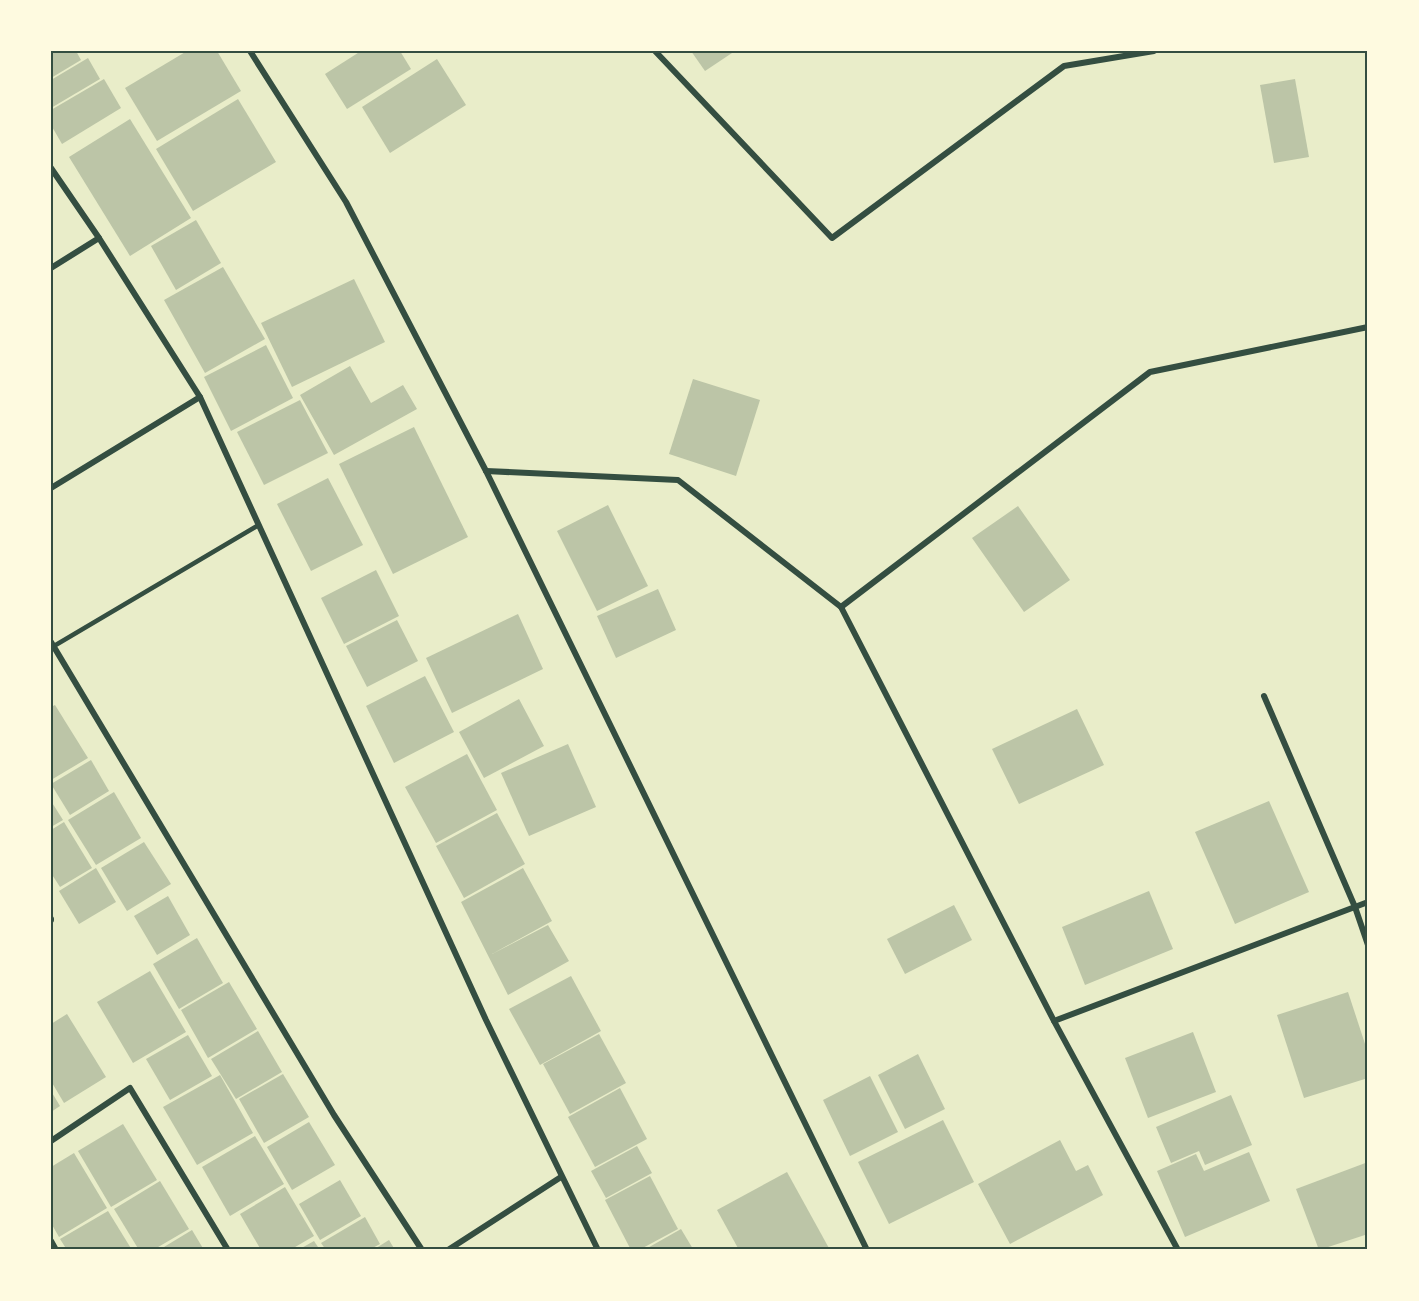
<svg xmlns="http://www.w3.org/2000/svg" width="1419" height="1301" viewBox="0 0 1419 1301" font-family="'Sofia Sans Condensed',sans-serif">
  <style>
    .building { fill: #bcc5a7 }
    .lines { fill: none; stroke-linecap: round; stroke-linejoin: round }
    .service { stroke: #344e41; stroke-width: 4.5 }
    .minor { stroke: #344e41; stroke-width: 6 }
    .neatline { fill: none; stroke: #344e41; stroke-width: 2 }
  </style>
  <rect width="100%" height="100%" fill="#e9edc9"/>
  <g class="building">
    <polygon points="51,51 76,51 81,60 51,78"/>
    <polygon points="187,51 217,51 241,91 157,141 125,88"/>
    <polygon points="361,51 400,51 411,69 347,109 325,74"/>
    <polygon points="691,51 735,51 705,71"/>
    <polygon points="88,58 100,79 51,108 51,80"/>
    <polygon points="437,59 466,105 390,153 362,107"/>
    <polygon points="104,79 121,108 62,144 51,125 51,110"/>
    <polygon points="1295,79 1309,157 1274,163 1260,85"/>
    <polygon points="238,99 276,162 193,211 156,149"/>
    <polygon points="130,119 191,218 130,256 69,157"/>
    <polygon points="196,220 221,263 176,290 151,246"/>
    <polygon points="223,267 265,339 205,373 164,300"/>
    <polygon points="354,279 385,342 292,387 261,323"/>
    <polygon points="266,345 293,398 231,431 204,377"/>
    <polygon points="350,366 371,403 403,385 417,409 334,455 300,395"/>
    <polygon points="693,379 760,400 736,476 669,454"/>
    <polygon points="300,400 328,453 264,485 237,432"/>
    <polygon points="414,427 468,537 393,574 339,464"/>
    <polygon points="328,478 363,545 311,571 277,504"/>
    <polygon points="608,505 648,586 597,611 557,531"/>
    <polygon points="1018,506 1070,580 1024,612 972,538"/>
    <polygon points="376,570 399,616 344,644 321,598"/>
    <polygon points="658,589 676,630 616,658 597,616"/>
    <polygon points="518,614 543,669 452,713 426,658"/>
    <polygon points="397,620 418,661 367,687 346,646"/>
    <polygon points="425,676 454,732 394,763 366,706"/>
    <polygon points="519,699 544,746 484,778 459,732"/>
    <polygon points="55,705 88,758 51,780 51,707"/>
    <polygon points="1077,709 1104,765 1019,804 992,749"/>
    <polygon points="568,744 596,807 529,836 501,773"/>
    <polygon points="467,754 497,810 436,843 405,787"/>
    <polygon points="91,760 109,791 70,815 51,784"/>
    <polygon points="114,792 141,838 96,865 68,820"/>
    <polygon points="51,801 63,820 51,827"/>
    <polygon points="1269,801 1309,892 1235,924 1195,832"/>
    <polygon points="497,813 525,864 464,898 436,846"/>
    <polygon points="64,822 92,868 60,887 51,873 51,830"/>
    <polygon points="144,842 171,884 127,911 101,868"/>
    <polygon points="96,868 116,902 79,924 59,891"/>
    <polygon points="523,868 552,921 492,954 548,925 569,961 508,995 461,902"/>
    <polygon points="1149,891 1173,949 1085,985 1062,927"/>
    <polygon points="168,896 190,935 157,955 134,916"/>
    <polygon points="954,905 972,940 905,974 887,939"/>
    <polygon points="197,938 223,983 179,1009 153,964"/>
    <polygon points="150,971 186,1032 133,1063 97,1002"/>
    <polygon points="571,976 601,1031 540,1065 509,1009"/>
    <polygon points="229,982 257,1029 208,1058 181,1010"/>
    <polygon points="1348,992 1368,1053 1368,1078 1304,1098 1277,1015"/>
    <polygon points="67,1014 106,1077 64,1103 51,1081 51,1024"/>
    <polygon points="258,1031 282,1072 236,1099 211,1059"/>
    <polygon points="1193,1032 1216,1092 1148,1118 1125,1058"/>
    <polygon points="599,1034 626,1083 570,1114 543,1064"/>
    <polygon points="188,1035 212,1076 170,1100 146,1059"/>
    <polygon points="918,1054 945,1109 905,1129 878,1075"/>
    <polygon points="283,1074 309,1117 264,1143 239,1099"/>
    <polygon points="220,1075 253,1133 197,1165 163,1107"/>
    <polygon points="870,1076 898,1132 850,1156 823,1100"/>
    <polygon points="620,1088 647,1139 595,1167 568,1117"/>
    <polygon points="51,1091 60,1106 51,1112"/>
    <polygon points="1231,1095 1252,1145 1205,1165 1199,1151 1171,1163 1156,1127"/>
    <polygon points="943,1120 974,1182 889,1224 858,1162"/>
    <polygon points="309,1122 335,1165 292,1190 267,1147"/>
    <polygon points="123,1124 157,1180 111,1207 78,1151"/>
    <polygon points="255,1136 284,1184 230,1216 202,1167"/>
    <polygon points="1060,1140 1076,1171 1088,1165 1103,1195 1010,1244 978,1184"/>
    <polygon points="637,1146 652,1173 606,1198 591,1171"/>
    <polygon points="1249,1152 1270,1201 1185,1237 1157,1171 1196,1154 1204,1171"/>
    <polygon points="74,1153 107,1208 59,1237 51,1223 51,1167"/>
    <polygon points="1368,1162 1368,1234 1319,1250 1296,1189"/>
    <polygon points="787,1172 830,1250 739,1250 717,1210"/>
    <polygon points="650,1176 678,1229 639,1250 631,1250 605,1200"/>
    <polygon points="340,1180 361,1216 320,1240 299,1204"/>
    <polygon points="160,1181 189,1229 153,1250 139,1250 114,1209"/>
    <polygon points="285,1187 314,1236 290,1250 261,1250 240,1214"/>
    <polygon points="108,1211 132,1250 67,1250 60,1239"/>
    <polygon points="365,1217 380,1244 369,1250 326,1250 321,1243"/>
    <polygon points="681,1229 693,1249 644,1250"/>
    <polygon points="192,1230 204,1250 159,1250"/>
    <polygon points="389,1240 395,1250 373,1250"/>
    <polygon points="314,1241 320,1250 298,1250"/>
  </g>
  <g class="lines">
    <polyline class="service" points="54,646 257,526"/>
    <g class="minor">
      <polyline points="250,51 346,202 486,471 867,1250"/>
      <polyline points="655,51 832,238 1064,66 1154,51"/>
      <polyline points="51,168 99,238 200,397 486,1020 598,1250"/>
      <polyline points="51,268 99,238"/>
      <polyline points="486,471 678,480 841,607 1054,1021 1178,1250"/>
      <polyline points="51,488 200,397"/>
      <polyline points="841,607 1150,372 1368,327"/>
      <polyline points="51,642 334,1115 422,1250"/>
      <polyline points="1264,696 1355,907 1368,945"/>
      <polyline points="51,919 51,920"/>
      <polyline points="1054,1021 1368,902"/>
      <polyline points="51,1141 130,1088 228,1250"/>
      <polyline points="51,1241 56,1250"/>
      <polyline points="448,1250 561,1177"/>
    </g>
  </g>
  <rect width="1419" height="1301" fill="none" stroke="#fefae0" stroke-width="105"/>
  <rect x="52" y="52" width="1314" height="1196" class="neatline"/>
</svg>
